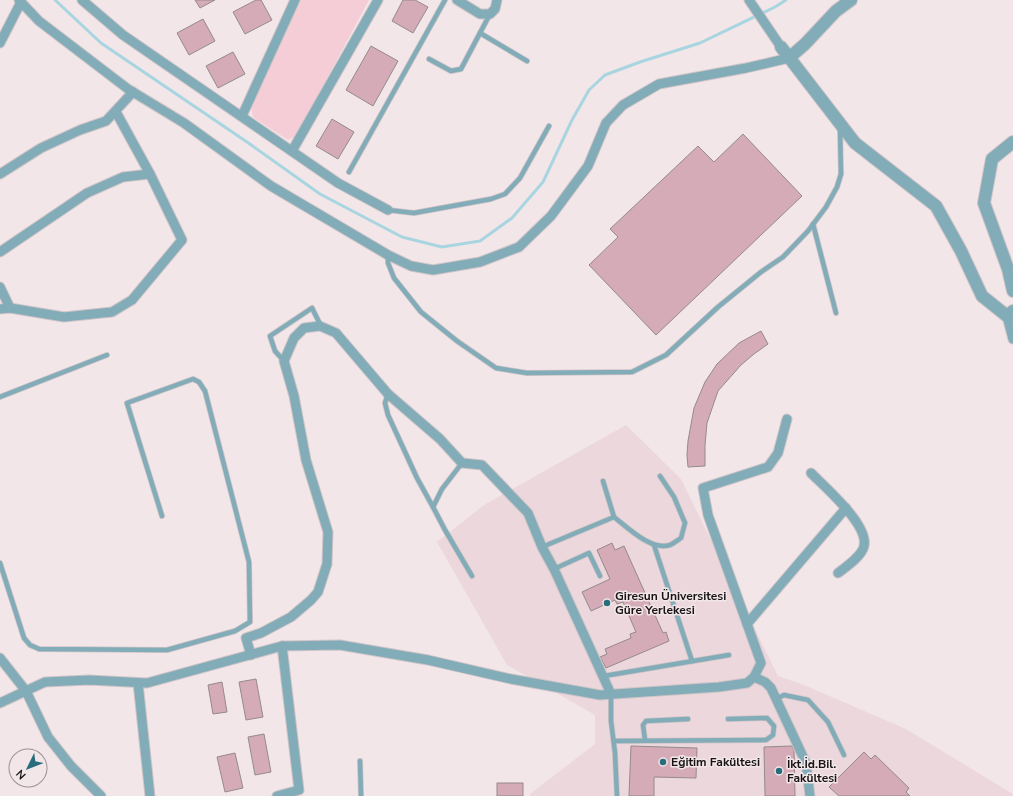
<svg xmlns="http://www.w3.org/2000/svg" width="1013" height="796" viewBox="0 0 1013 796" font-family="'Nunito Sans',sans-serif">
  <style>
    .built { fill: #ebd7dc }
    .green { fill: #f4cdd7 }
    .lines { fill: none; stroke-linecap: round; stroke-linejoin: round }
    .stream { stroke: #a8d5e0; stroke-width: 3 }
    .building { fill: #d4abb6; stroke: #958a8d }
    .service-casing { stroke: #cfc4c7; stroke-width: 6 }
    .minor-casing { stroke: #cfc4c7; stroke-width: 11 }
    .tertiary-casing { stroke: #cfc4c7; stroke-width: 14 }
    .service { stroke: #81acb8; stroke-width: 4.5 }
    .minor { stroke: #81acb8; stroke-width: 9 }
    .tertiary { stroke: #81acb8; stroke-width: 12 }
    .poi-dot { fill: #286d7c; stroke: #f2e6e9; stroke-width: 1.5 }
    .labels { text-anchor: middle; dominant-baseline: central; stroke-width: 3; stroke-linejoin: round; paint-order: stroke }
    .poi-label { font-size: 12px; font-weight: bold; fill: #181415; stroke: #f2e6e9; text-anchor: start }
  </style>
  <rect width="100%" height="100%" fill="#f2e6e9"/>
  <polygon class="built" points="626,425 681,479 778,676 804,685 906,729 1013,794 1013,796 530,796 530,794 595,744 595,715 507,665 437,542 484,505"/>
  <polygon class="green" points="300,0 369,0 296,136 288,140 253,117 251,107"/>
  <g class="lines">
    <polyline class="stream" points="55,0 101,43 247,142 320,194 402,237 442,247 480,241 512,218 543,182 572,120 589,90 605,75 640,62 700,43 775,7 786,0"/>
  </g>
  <g class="building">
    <polygon points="195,0 215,0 200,8"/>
    <polygon points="256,0 261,0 272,20 245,34 233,12"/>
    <polygon points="403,0 415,0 428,7 413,33 392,21"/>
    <polygon points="203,19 215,41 189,55 177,33"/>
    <polygon points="371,46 398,61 373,106 346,90"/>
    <polygon points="233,52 245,74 218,88 206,66"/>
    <polygon points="332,119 354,132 338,159 316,146"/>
    <polygon points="743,134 802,196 656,335 589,265 618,237 610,229 698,146 714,162"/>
    <polygon points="761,331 768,344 754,354 741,365 718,391 707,423 705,445 705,466 688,467 687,455 688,441 694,408 705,382 717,364 739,343"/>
    <polygon points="612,543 615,550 624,546 663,633 666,632 669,641 606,668 600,657 607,654 605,649 631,638 630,634 636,632 623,602 617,604 615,600 591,611 582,592 610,579 597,550"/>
    <polygon points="256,679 263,717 246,720 239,682"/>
    <polygon points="222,682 227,712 213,714 208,685"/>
    <polygon points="264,734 271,772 255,775 248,737"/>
    <polygon points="631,746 697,748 696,778 654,777 654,796 629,796"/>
    <polygon points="792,746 794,750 795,796 765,796 764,747"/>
    <polygon points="864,752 871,759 875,755 909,788 906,792 910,796 839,796 829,787"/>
    <polygon points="235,753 243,788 225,792 217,757"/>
    <rect x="497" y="783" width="26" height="13"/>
  </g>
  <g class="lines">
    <defs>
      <g id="service">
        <polyline points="480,33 527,61"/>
        <polyline points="429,59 451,71 461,69 490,14"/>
        <polyline points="349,172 445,0"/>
        <polyline points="388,210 414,213 491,199 505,194 520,178 549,126"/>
        <polyline points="813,224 836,313"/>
        <polyline points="388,255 388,263 394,278 421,312 457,341 496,368 527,373 632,372 666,355 718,307 761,272 783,257 808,231 826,207 837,187 841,174 840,128"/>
        <polyline points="284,361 275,351 270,336 312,308 321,326"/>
        <polyline points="388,394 385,403 388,415 417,478 433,507"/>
        <polyline points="0,397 107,355"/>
        <polyline points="462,463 442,489 433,507 445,530 472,576"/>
        <polyline points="603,481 614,517"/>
        <polyline points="654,545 692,661"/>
        <path d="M542 547 614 517C628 528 651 551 670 545 674 543 678 540 681 538L685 523 674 497 660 476"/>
        <polyline points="0,563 24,638 30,645 39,649 167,650 235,631 250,622 249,562 205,391 199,382 193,379 127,403 162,516"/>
        <polyline points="554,569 589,553 600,576"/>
        <polyline points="604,676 729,655"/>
        <polyline points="611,694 611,721 615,753 617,796"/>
        <polyline points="776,699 784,695 808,700 828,722 844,755"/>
        <polyline points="645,740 643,725 646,721 688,719"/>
        <polyline points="614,741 766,740 773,735 774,726 767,718 728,719"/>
        <polyline points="360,761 361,796"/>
      </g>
      <g id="minor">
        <polyline points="19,0 39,21 128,89 184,123 271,186 388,255 411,266 433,270 480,262 519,247 551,216 588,166 606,123 623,105 659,84 746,68 789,58"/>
        <polyline points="82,0 123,35 338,183 388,210"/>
        <polyline points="457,0 480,14 490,14 495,9 497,0"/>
        <polyline points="749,0 781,47"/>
        <polyline points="0,43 21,2"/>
        <polyline points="116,112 150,174"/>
        <polyline points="242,116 295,0"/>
        <polyline points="292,151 378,0"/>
        <polyline points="0,174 41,148 80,130 106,121 133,92"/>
        <polyline points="0,252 87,193 123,177 150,174 182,240 132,300 112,312 64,317 10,308 0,309"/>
        <polyline points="0,287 10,308"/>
        <polyline points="1007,316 1013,339"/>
        <path d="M811 473C825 487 869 525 864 546 862 556 846 567 838 573"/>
        <polyline points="747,624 846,508"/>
        <polyline points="251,655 246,638 261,633 291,617 311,600 318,592 327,564 328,532 306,460 294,396 284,361 294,338 304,328 320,326 336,333 388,394 440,439 462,463 482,465 528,513 542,547 554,569 611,694"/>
        <polyline points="0,658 26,691 48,737 71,766 101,796"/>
        <polyline points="754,677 765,682 771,688 806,763 810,796"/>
        <polyline points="138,683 150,796"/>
        <polyline points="0,703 45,682 89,680 147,683 282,646 340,645 428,660 511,679 600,695 719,687 747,683 754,677 761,663 708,515 703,488 768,467 778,453 787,419"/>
        <polyline points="277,796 299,790 282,646"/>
      </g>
      <g id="tertiary">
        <polyline points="781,47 855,143 936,206 961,251 982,296 1007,316 1013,311"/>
        <polyline points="789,58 805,44 836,11 851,0"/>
        <polyline points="1013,142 992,159 984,203 1008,269 1013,291"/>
      </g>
    </defs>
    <use href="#service" class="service-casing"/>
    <use href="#minor" class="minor-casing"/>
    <use href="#tertiary" class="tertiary-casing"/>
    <use href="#service" class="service"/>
    <use href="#minor" class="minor"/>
    <use href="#tertiary" class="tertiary"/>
  </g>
  <g class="poi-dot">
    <circle cx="607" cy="603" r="4"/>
    <circle cx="663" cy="762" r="4"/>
    <circle cx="779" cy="771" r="4"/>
  </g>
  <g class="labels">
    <g class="poi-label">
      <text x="615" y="596">Giresun Üniversitesi<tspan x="615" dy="14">Güre Yerlekesi</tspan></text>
      <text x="671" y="762">Eğitim Fakültesi</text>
      <text x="787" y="764">İkt.İd.Bil.<tspan x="787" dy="14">Fakültesi</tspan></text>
    </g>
  </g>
  <g transform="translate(28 768) rotate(227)"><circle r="19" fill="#f2e6e9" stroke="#9b9294"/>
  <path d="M0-3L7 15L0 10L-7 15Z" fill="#286d7c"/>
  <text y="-6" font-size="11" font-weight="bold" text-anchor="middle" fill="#181415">N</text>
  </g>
</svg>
